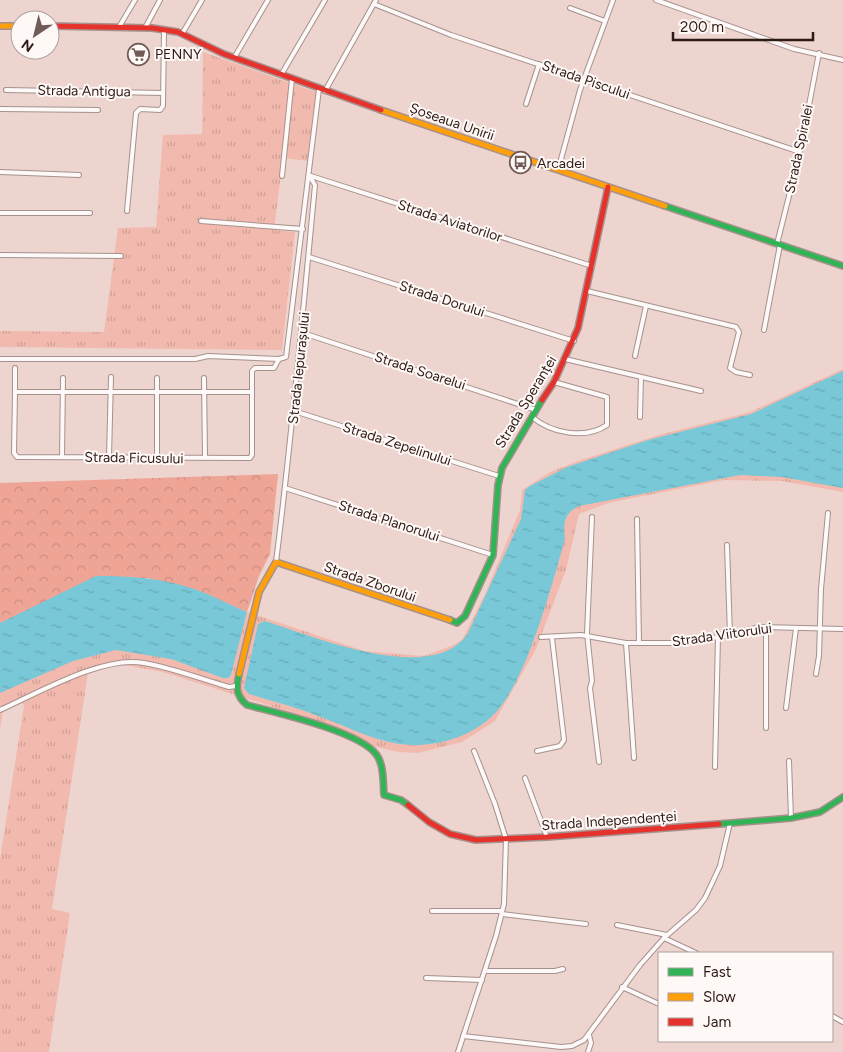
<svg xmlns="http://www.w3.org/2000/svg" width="843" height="1052" viewBox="0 0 843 1052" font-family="Figtree,sans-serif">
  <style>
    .grass { fill: url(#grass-tufts) }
    .forest { fill: url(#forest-crowns) }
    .water { fill: url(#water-ripples) }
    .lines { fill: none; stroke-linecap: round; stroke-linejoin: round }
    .street-casing { stroke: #a6918d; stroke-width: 6 }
    .fast-casing { stroke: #a6918d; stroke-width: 8 }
    .slow-casing { stroke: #a6918d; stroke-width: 8 }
    .jam-casing { stroke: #a6918d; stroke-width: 8 }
    .street { stroke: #fcf9f8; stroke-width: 4 }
    .fast { stroke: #30b455; stroke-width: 5 }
    .slow { stroke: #ff9f0a; stroke-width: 5 }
    .jam { stroke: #e5322d; stroke-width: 5 }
    .labels { text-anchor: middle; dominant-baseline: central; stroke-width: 4; stroke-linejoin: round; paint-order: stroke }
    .poi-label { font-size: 14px; fill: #2e1a15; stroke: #fef8f6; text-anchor: start }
    .street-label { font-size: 14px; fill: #2e1a15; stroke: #fef8f6 }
  </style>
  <defs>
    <pattern id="grass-tufts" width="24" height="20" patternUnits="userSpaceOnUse" patternTransform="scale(1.25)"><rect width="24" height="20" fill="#f2baae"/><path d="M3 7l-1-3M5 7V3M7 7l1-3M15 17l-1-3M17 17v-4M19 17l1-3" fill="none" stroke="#d09f95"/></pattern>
    <pattern id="forest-crowns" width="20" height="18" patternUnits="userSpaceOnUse" patternTransform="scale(1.25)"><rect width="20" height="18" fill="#eea596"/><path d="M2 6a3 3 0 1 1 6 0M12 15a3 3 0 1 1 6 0" fill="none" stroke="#cc8d80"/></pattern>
    <pattern id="water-ripples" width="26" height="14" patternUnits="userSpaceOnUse" patternTransform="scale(1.25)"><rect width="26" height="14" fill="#78c8d7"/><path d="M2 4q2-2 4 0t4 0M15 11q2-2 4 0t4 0" fill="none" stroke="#68abb8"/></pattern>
  </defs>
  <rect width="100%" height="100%" fill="#edd4cf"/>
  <g class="grass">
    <polygon points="203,52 316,92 308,161 283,158 274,230 295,232 282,350 0,347 0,331 104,332 118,228 156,227 163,135 202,134"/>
    <polygon points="843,369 843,492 782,481 724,480 608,503 579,514 566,570 536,649 495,721 462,742 418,753 399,752 372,746 305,717 163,672 118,664 88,673 52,909 70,913 49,1052 0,1052 0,859 24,705 21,702 3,711 0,729 0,618 226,600 247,612 364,651 424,656 451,646 462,640 486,592 515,522 520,510 522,490 550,472 578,461 659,435 750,412"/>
  </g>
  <polygon class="forest" points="278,474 270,554 259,576 247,612 197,590 147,578 44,603 0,623 0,483"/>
  <g class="water">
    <path d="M843 371V488L782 477 740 475 579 506C564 513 563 523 565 539 552 584 525 690 489 719 462 742 422 750 389 742 366 737 343 725 321 717 298 708 273 701 249 694L244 688 258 624 265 621C313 636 433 687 468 633L521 519 525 490 530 486 567 467 648 440 751 414Z"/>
    <path d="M96 576C130 576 164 578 197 590 214 596 230 605 247 612L231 675 228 678H223L171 659 116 650 73 661 0 693V623Z"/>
  </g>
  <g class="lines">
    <defs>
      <g id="street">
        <polyline points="656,0 794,49 843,60"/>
        <polyline points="374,4 451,35 800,152"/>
        <polyline points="570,8 605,21"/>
        <polyline points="119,27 135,0"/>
        <polyline points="145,28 160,0"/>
        <polyline points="182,34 202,0"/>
        <polyline points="234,58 268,0"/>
        <polyline points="281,75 325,0"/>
        <polyline points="6,90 163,93"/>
        <polyline points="325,91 376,0"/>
        <polyline points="526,104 539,64"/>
        <polyline points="0,109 98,110"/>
        <polyline points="558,170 580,90 613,0"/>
        <polyline points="0,172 79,175"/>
        <polyline points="282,176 292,79"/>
        <polyline points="311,176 592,266"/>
        <polyline points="127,211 136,113 140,109 160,110 163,106 164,30"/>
        <polyline points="0,213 90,213"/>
        <polyline points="201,221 303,229"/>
        <polyline points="777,244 800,152 819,53"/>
        <polyline points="0,255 121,256"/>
        <polyline points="309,257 574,341"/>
        <polyline points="587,291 736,327 739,332 730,368 736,372 750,375"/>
        <polyline points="764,330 780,245"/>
        <polyline points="303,333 536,410"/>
        <polyline points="635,356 646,306"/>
        <polyline points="0,359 195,359 208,356 279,359 286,357 319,89"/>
        <polyline points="565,359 701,391"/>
        <polyline points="15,368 15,392 252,392"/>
        <polyline points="204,378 205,458"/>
        <polyline points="15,392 14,453 17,457 250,458 252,455 252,371 255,368 274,368 279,359"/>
        <polyline points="294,411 499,476"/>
        <path d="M532 417C551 433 585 440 607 425V397L554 382"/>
        <polyline points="640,417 641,377"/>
        <polyline points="62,457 63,378"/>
        <polyline points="109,457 111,377"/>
        <polyline points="157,458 157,378"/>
        <polyline points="285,488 493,555"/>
        <polyline points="592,517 587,633 592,681 590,688 599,762"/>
        <polyline points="637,519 639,643"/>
        <polyline points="727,545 730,635"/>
        <path d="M276 562C292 436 303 311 315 185L309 175"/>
        <polyline points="541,637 581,635 626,643 682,643 730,635 759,627 843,629"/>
        <polyline points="626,643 634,758"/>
        <polyline points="816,674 819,656 821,589 828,513"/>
        <polyline points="786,708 796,628"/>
        <path d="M0 710C38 693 103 655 144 663 173 668 201 679 229 687L236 686"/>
        <polyline points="766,728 766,627"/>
        <polyline points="537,751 560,746 564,740 552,638"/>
        <polyline points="789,761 791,818"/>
        <polyline points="715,767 718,637"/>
        <polyline points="525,778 547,837"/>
        <polyline points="432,911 502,911"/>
        <polyline points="502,914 586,924"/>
        <polyline points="617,925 667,935"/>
        <polyline points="664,938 696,953"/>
        <polyline points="485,971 555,971 563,969"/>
        <polyline points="426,978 482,980"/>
        <polyline points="622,987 659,1004"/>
        <polyline points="832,1016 843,1022"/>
        <polyline points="463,1036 561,1047 572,1046 584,1040 640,965 664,938 696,910 705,898 720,866 730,823"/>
        <polyline points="458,1052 496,936 504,904 506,839 495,804 474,751"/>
        <polyline points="588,1052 591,1043 589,1035"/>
      </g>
      <g id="fast">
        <polyline points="665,206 843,266"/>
        <polyline points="450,620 457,623 465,616 493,555 498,485 502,468 542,400"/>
        <path d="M239 674C236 688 236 696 247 705 277 713 358 731 376 754 384 764 383 782 384 795L401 800 408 805"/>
        <polyline points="719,824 791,818 820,812 843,797"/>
      </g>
      <g id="slow">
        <polyline points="0,26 20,26"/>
        <polyline points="381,110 665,206"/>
        <polyline points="239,674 259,592 276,562 450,620"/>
      </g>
      <g id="jam">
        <polyline points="50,26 152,28 178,32 224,54 381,110"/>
        <polyline points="542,400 554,382 578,328 608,187"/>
        <polyline points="408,805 429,822 450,834 476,840 547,837 719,824"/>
      </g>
    </defs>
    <use href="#street" class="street-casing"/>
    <use href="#fast" class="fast-casing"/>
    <use href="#slow" class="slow-casing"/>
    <use href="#jam" class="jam-casing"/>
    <use href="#street" class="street"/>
    <use href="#fast" class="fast"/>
    <use href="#slow" class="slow"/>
    <use href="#jam" class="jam"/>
  </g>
  <defs>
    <symbol id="supermarket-ring" viewBox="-11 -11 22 22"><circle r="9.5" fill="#fef8f6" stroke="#715b56" stroke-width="1.5"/><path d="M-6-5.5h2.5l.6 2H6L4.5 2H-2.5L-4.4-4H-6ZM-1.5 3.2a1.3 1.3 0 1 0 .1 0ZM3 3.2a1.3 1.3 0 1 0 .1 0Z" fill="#715b56"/></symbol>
    <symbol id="bus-ring" viewBox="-11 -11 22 22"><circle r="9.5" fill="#fef8f6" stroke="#715b56" stroke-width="1.5"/><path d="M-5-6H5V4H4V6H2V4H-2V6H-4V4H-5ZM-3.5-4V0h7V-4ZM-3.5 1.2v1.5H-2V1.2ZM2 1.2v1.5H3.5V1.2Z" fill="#715b56"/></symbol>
  </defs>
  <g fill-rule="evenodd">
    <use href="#supermarket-ring" x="126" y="42" width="25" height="25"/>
    <use href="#bus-ring" x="508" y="150" width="25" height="25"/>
  </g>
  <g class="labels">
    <g class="poi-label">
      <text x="155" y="54">PENNY</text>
      <text x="537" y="163">Arcadei</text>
    </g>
    <g class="street-label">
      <text transform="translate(586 80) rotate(19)">Strada Piscului</text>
      <text transform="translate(84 91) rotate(1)">Strada Antigua</text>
      <text transform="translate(452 122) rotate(19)">Șoseaua Unirii</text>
      <text transform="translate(799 149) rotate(-78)">Strada Spiralei</text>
      <text transform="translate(450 221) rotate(18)">Strada Aviatorilor</text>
      <text transform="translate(442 299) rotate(18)">Strada Dorului</text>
      <text transform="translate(299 368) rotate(-84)">Strada Iepurașului</text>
      <text transform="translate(420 371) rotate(18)">Strada Soarelui</text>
      <text transform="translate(526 402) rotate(-59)">Strada Speranței</text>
      <text transform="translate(397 444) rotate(18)">Strada Zepelinului</text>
      <text transform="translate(134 458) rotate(1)">Strada Ficusului</text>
      <text transform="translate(389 521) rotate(18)">Strada Planorului</text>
      <text transform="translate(370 582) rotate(19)">Strada Zborului</text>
      <text transform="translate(722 635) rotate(-8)">Strada Viitorului</text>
      <text transform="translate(609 821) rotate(-4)">Strada Independenței</text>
    </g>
  </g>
  <rect x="658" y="952" width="175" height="90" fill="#fef8f6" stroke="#ab9f9c"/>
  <rect x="668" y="968" width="25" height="8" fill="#30b455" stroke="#ab9f9c"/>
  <text x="703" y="977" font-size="15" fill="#2e1a15">Fast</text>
  <rect x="668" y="993" width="25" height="8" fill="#ff9f0a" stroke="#ab9f9c"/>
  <text x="703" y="1002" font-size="15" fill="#2e1a15">Slow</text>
  <rect x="668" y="1018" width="25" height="8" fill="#e5322d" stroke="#ab9f9c"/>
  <text x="703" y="1027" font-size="15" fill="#2e1a15">Jam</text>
  <g transform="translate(35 35) rotate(215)"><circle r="24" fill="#fef8f6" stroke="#ab9f9c"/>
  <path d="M0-4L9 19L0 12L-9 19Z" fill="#715b56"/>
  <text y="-8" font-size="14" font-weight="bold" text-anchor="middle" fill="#2e1a15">N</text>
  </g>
  <path d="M673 32v8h140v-8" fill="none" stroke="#2e1a15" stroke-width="2.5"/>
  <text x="680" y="32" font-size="15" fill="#2e1a15" stroke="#fef8f6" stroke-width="4" paint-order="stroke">200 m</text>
</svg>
